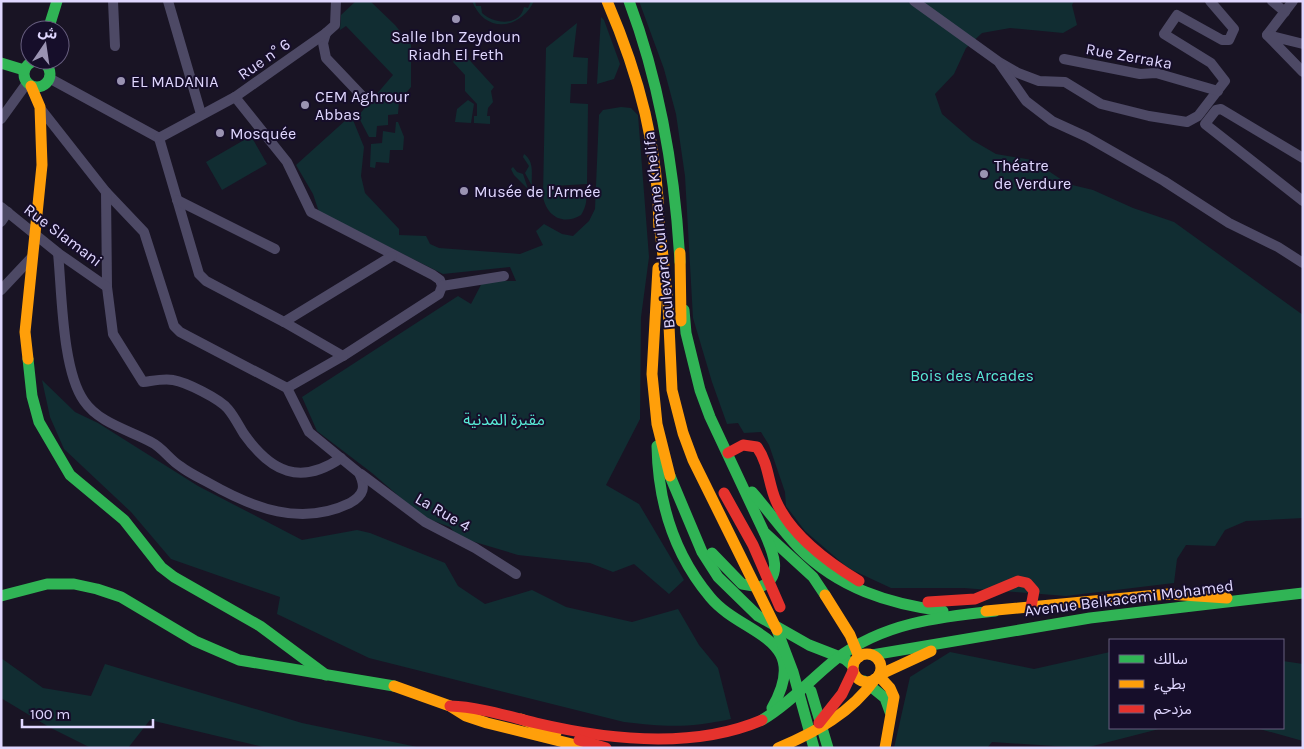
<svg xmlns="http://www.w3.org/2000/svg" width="1304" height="749" viewBox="0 0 1304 749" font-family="Karla,'Noto Sans Arabic',sans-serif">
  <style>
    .green { fill: #112d32 }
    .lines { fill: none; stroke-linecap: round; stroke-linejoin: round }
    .street { stroke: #4d4965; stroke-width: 10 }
    .fast { stroke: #30b455; stroke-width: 11 }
    .slow { stroke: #ff9f0a; stroke-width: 11 }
    .jam { stroke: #e5322d; stroke-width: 11 }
    .poi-dot { fill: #9a93b2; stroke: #160e2a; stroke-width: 2 }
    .labels { text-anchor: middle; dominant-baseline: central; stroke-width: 4; stroke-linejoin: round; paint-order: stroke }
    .poi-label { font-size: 16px; fill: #e0d7ff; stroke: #160e2a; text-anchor: start }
    .street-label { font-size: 16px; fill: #e0d7ff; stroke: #160e2a }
    .park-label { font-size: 16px; fill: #58ead6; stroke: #160e2a }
  </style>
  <rect width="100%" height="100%" fill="#191424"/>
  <g class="green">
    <polygon points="356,1 370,1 395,25 411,45 411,87 399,101 398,114 388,115 388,125 377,126 376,137 369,137 358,116 393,75 346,26 340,30 341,15"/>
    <path d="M472 1H475L476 6H481L482 13C493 24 520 27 524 7L528 8 531 1H534C520 30 485 34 472 1Z"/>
    <polygon points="639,1 1074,1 1072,5 1077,25 1063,33 1010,28 982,33 966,48 954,74 935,94 942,114 972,140 996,154 1032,160 1068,184 1093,190 1133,208 1174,222 1303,315 1303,518 1246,521 1225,530 1215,546 1186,545 1177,559 1174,583 1066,596 964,588 891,588 848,568 805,531 786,506 785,492 769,445 761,432 744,433 738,423 727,424 712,382 693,318 685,176 676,114 664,69"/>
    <polygon points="601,17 604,20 620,64 614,79 597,84"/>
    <path d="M577 23 573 57 588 58 587 84H571L570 103 588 104 587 184 553 186 552 190 583 188C589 197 586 207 581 215 563 226 546 216 543 196L546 48Z"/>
    <polygon points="462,52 494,87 491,91 493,102 488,108 487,116 490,116 490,124 474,123 474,116 477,116 477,104 465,91 465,75 453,62"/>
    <polygon points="468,100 474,104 471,123 455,122 457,109"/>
    <polygon points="621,107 631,108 638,115 649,257 641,317 640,419 606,485 639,504 684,580 669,594 634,564 613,572 590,563 518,555 458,537 450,527 423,517 372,473 317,431 302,397 458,296 471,304 483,281 516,281 510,267 443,274 319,212 313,194 296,165 347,119 353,120 364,147 361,176 365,193 399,229 399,235 426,236 430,244 439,248 520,254 543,245 536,231 544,224 562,234 573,236 589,221 595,209 599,115 603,110"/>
    <polygon points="396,122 398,122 404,137 403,150 390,150 389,163 376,162 375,168 370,167 371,144 382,143 383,131 395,133"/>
    <polygon points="251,136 267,164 222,190 206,162"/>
    <path d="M524 154C535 162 531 175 532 186L525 173 529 166 523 157Z"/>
    <polygon points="513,167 517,172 523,174 528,189 514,175 511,169"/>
    <path d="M42 380 75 412 98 423 198 486 302 540 357 530 370 533 445 563 458 586 485 604 532 590 566 607 632 622 678 609 699 645 718 668 731 719C689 728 666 727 624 722L369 658 277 614 280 597 171 559 131 512 64 449 50 417Z"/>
    <polygon points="950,652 1034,669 1110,652 1110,728 1163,728 1085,748 992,742 987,748 894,748 910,677"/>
    <polygon points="1,658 43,688 91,696 105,664 302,723 422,748 268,748 150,720 128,748 91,748 49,727 1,698"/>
    <polygon points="1283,661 1303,664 1303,741 1256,728 1283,728"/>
  </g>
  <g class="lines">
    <g class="street">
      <polyline points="113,1 115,46"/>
      <polyline points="168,1 201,114"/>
      <polyline points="914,1 999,62 1018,73 1039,81 1065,82 1101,104 1149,116 1187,122 1198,116 1225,81 1211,63 1164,34 1177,15 1222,40 1229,40 1234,29 1210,1"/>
      <polyline points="1272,1 1285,12"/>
      <polyline points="326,33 323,43 326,58 364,98"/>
      <polyline points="1267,35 1293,1"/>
      <polyline points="1303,44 1267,35 1303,72"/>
      <polyline points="1064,59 1140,74 1156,73 1218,91"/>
      <polyline points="1000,64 1026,101 1052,121 1087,137 1164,181 1229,223 1278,247 1303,263"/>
      <polyline points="49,78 159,138"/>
      <polyline points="235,97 287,162 311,212 433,275 440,280 442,286 439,294 343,356 287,388"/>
      <path d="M40 108 106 192 144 232 174 326 180 332 287 388 309 432 359 473C366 487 364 495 350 503 301 527 253 508 209 483 200 478 189 473 180 466 169 459 163 448 151 442 129 430 99 423 84 401 62 370 62 293 58 253"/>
      <polyline points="1,119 27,83"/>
      <polyline points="159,138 199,274 206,281 284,322 392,256"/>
      <polyline points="159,138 235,97 326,33 335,25 336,1"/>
      <polyline points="1303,158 1221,109 1216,110 1205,124 1303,201"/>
      <path d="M106 192 107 287 113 334 143 382C152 381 164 378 173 380 186 382 220 399 228 409 234 416 239 426 244 434 271 472 300 486 341 458"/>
      <polyline points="177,200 275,249"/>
      <polyline points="1,207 58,253 107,287"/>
      <polyline points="1,222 8,212"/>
      <polyline points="442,286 504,276"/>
      <polyline points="1,290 33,256"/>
      <polyline points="284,322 343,356"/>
      <polyline points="361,474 425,522 475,548 516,574"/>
    </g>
    <g class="fast">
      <path d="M629 1C661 86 675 172 680 262"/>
      <polyline points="48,30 57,1"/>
      <circle cx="37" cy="74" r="13"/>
      <polyline points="1,63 24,70"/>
      <polyline points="684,310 686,333 700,390 710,417 764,532 813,577 825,595"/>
      <polyline points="28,359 32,396 39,422 70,475 124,520 161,567 174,577 260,626 326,675"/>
      <path d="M657 446C658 501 674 554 710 597 742 636 813 636 772 708"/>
      <polyline points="670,476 702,552 718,577 758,616 809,645 845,659 853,666"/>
      <path d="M752 492C768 510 782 530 799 548 838 588 889 604 943 611"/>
      <path d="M712 553 742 584 760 587C784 577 773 552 765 534"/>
      <polyline points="1,596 47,584 74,584 97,589 121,597 195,641 239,660 394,686"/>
      <polyline points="777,630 793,672 814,748"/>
      <polyline points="872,655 1090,618 1303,593"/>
      <polyline points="864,681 885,698 890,712"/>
      <polyline points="811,691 828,748"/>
      <path d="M762 720C789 704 811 679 836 659 883 623 938 617 995 611"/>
    </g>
    <g class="slow">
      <path d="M607 1C639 75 659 149 659 230"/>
      <polyline points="659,219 668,304 672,390 683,433 693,460 777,630"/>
      <polyline points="680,253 681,321"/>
      <polyline points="658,268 652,374 657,424 670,476"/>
      <polyline points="28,359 25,332 42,165 40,107 31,86"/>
      <polyline points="825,595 850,635 859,657"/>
      <polyline points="986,611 1168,594 1227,598"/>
      <circle cx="867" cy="668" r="14"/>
      <polyline points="879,675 931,651"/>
      <polyline points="879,676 890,688 894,697 885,748"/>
      <polyline points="394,686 450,706 466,716 487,723 588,748"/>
      <polyline points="521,719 556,733"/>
      <path d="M778 748C816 732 851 713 875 679"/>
    </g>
    <g class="jam">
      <path d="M728 453 743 445 757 447C769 464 768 483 776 501 791 535 829 563 859 581"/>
      <polyline points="724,493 753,545 780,607"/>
      <polyline points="928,602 975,599 1018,581 1027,583 1034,591 1031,607"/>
      <path d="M450 706C479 707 507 716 536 723 608 740 694 749 762 720"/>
      <polyline points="819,723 842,694 853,671"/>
      <polyline points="579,740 606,748"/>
    </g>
  </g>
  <g class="poi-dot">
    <circle cx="456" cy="19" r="5"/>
    <circle cx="121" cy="81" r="5"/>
    <circle cx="305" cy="105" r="5"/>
    <circle cx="220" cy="133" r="5"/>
    <circle cx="984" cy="174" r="5"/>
    <circle cx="464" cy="191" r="5"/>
  </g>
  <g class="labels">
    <g class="poi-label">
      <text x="456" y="36" text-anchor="middle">Salle Ibn Zeydoun<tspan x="456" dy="18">Riadh El Feth</tspan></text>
      <text x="131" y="81">EL MADANIA</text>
      <text x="315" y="96">CEM Aghrour<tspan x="315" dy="18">Abbas</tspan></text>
      <text x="230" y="133">Mosquée</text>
      <text x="994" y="165">Théatre<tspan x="994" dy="18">de Verdure</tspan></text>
      <text x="474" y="191">Musée de l'Armée</text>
    </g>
    <g class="street-label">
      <text transform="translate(1129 56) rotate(10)">Rue Zerraka</text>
      <text transform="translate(264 59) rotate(-35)">Rue n° 6</text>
      <text transform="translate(659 230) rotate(-96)">Boulevard Oulmane Khelifa</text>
      <text transform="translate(63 235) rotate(37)">Rue Slamani</text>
      <text transform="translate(443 512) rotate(30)">La Rue 4</text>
      <text transform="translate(1129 598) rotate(-7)">Avenue Belkacemi Mohamed</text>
    </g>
    <g class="park-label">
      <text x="972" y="375">Bois des Arcades</text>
      <text x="504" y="419">مقبرة المدنية</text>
    </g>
  </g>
  <rect width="1304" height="749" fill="none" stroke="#e0d7ff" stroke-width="5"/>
  <rect x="1109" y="639" width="175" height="90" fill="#160e2a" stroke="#675e7f"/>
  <rect x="1119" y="655" width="25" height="8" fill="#30b455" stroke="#675e7f"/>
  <text x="1154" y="664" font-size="15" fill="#e0d7ff">سالك</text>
  <rect x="1119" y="680" width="25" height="8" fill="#ff9f0a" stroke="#675e7f"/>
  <text x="1154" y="689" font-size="15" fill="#e0d7ff">بطيء</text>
  <rect x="1119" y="705" width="25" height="8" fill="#e5322d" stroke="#675e7f"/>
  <text x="1154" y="714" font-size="15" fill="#e0d7ff">مزدحم</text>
  <g transform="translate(45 45) rotate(13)"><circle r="24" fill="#160e2a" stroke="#675e7f"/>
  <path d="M0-4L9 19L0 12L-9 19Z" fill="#9a93b2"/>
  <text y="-8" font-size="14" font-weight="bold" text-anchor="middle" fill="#e0d7ff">ش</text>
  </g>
  <path d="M22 719v8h131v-8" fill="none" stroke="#e0d7ff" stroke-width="2.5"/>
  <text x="30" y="719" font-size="15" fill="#e0d7ff" stroke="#160e2a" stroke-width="4" paint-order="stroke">100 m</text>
</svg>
